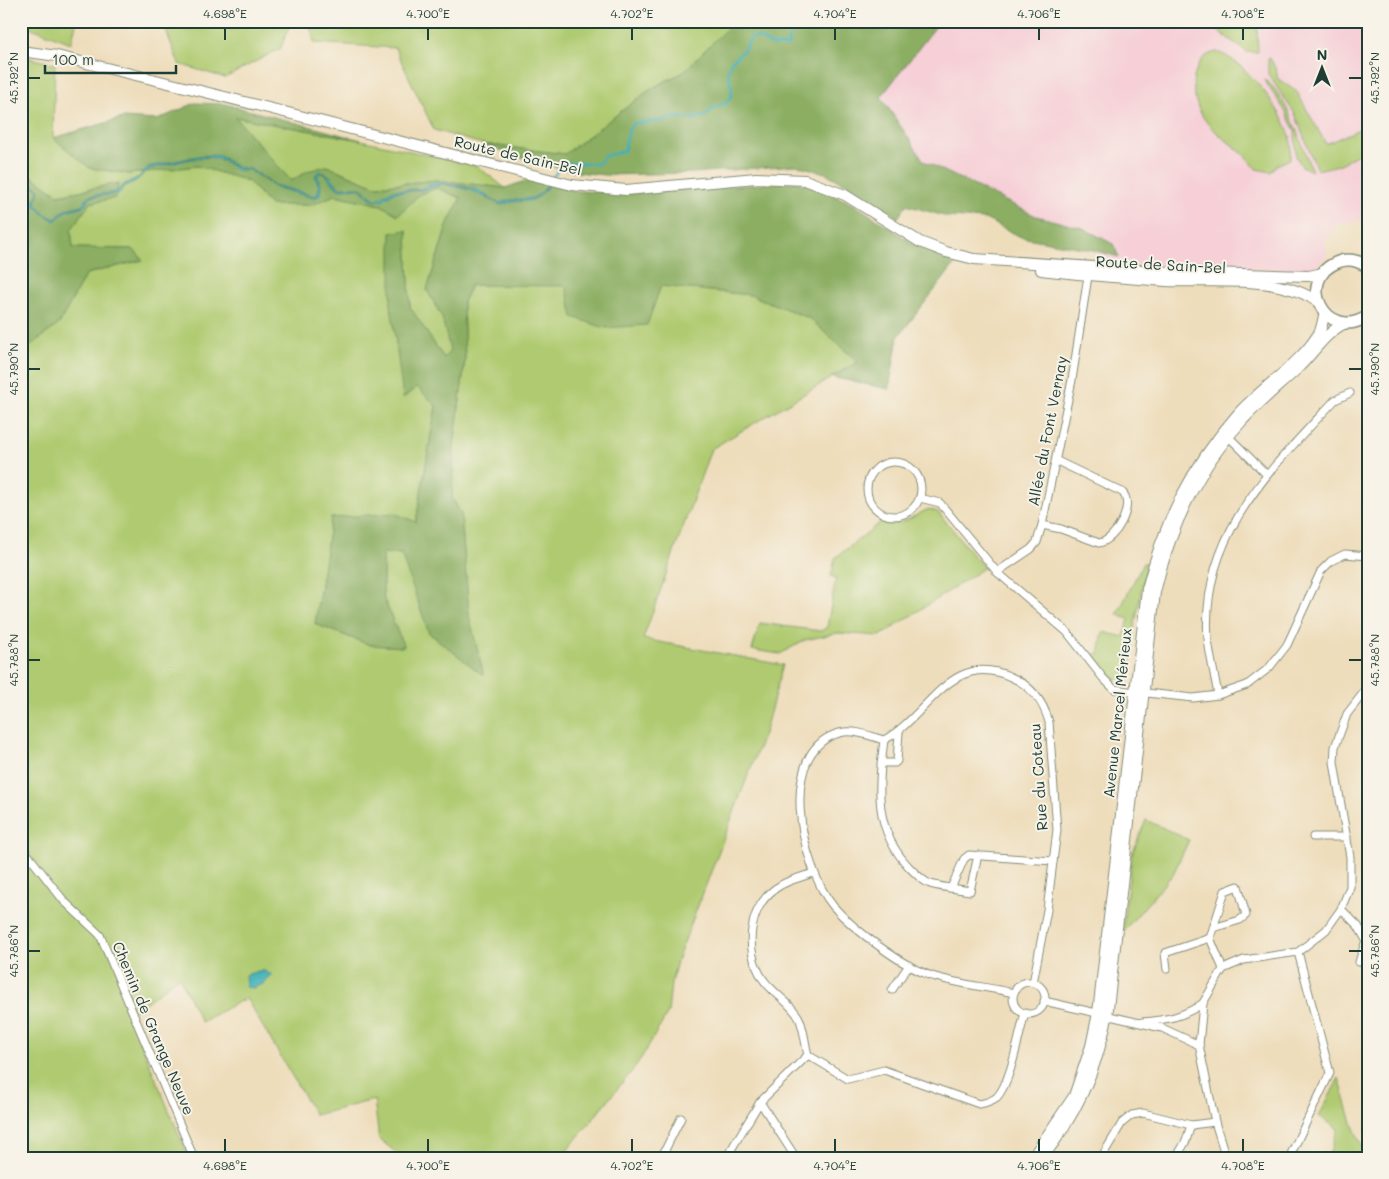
<svg xmlns="http://www.w3.org/2000/svg" width="1389" height="1179" viewBox="0 0 1389 1179" font-family="Mali,sans-serif">
  <style>
    .built { fill: #f6cfd7 }
    .green { fill: #afca70; stroke: #678452 }
    .forest { fill: #8bae62; stroke: #55764b }
    .water { fill: #40b0b8; stroke: #307676 }
    .lines { fill: none; stroke-linecap: round; stroke-linejoin: round }
    .stream { stroke: #40b0b8; stroke-width: 2.5 }
    .minor-casing { stroke: #868d78; stroke-width: 9 }
    .secondary-casing { stroke: #868d78; stroke-width: 12 }
    .primary-casing { stroke: #868d78; stroke-width: 14 }
    .minor { stroke: #fff; stroke-width: 7 }
    .secondary { stroke: #fff; stroke-width: 10 }
    .primary { stroke: #fff; stroke-width: 11 }
    .ticks { fill: none; stroke: #1f3d34; stroke-width: 2 }
    .labels { text-anchor: middle; dominant-baseline: central; stroke-width: 4; stroke-linejoin: round; paint-order: stroke }
    .street-label { font-size: 15px; fill: #1f3d34; stroke: #f7f3e8 }
    .neatline { fill: none; stroke: #1f3d34; stroke-width: 2 }
    .ticks-label { font-size: 12px; text-anchor: middle; fill: #1f3d34 }
  </style>
  <rect width="100%" height="100%" fill="#f7f3e8"/>
  <filter id="ink" filterUnits="userSpaceOnUse"><feTurbulence type="fractalNoise" baseFrequency=".02" numOctaves="2"/><feDisplacementMap in="SourceGraphic" scale="10" xChannelSelector="R" yChannelSelector="G"/><feConvolveMatrix kernelMatrix="1 2 1 2 8 2 1 2 1" color-interpolation-filters="sRGB"/></filter>
  <filter id="wash" filterUnits="userSpaceOnUse"><feTurbulence type="fractalNoise" baseFrequency=".0096" numOctaves="4" result="noise"/><feDisplacementMap in="SourceGraphic" scale="20" xChannelSelector="R" yChannelSelector="G"/><feGaussianBlur stdDeviation="1.12" result="paint"/><feColorMatrix in="noise" values="0 0 0 0 0 0 0 0 0 0 0 0 0 0 0 0 0 1.4 0 .05"/><feComposite in="paint" operator="in"/></filter>
  <g filter="url(#wash)">
    <rect width="100%" height="100%" fill="#edb"/>
    <polygon class="built" points="832,21 1368,21 1368,220 1338,223 1324,241 1327,246 1327,256 1313,269 1140,268 1112,264 1086,245 915,193"/>
    <g class="green">
      <polygon points="21,21 77,21 71,43 21,24"/>
      <polygon points="166,21 291,21 281,48 225,78 179,64 165,28"/>
      <polygon points="309,21 734,21 682,73 652,88 565,154 482,144 434,130 395,48 314,43"/>
      <polygon points="1214,21 1257,21 1258,52 1247,52 1214,28"/>
      <path d="M1217 52C1243 59 1283 110 1290 136 1292 143 1290 152 1290 159L1277 165 1271 172 1256 169C1236 140 1204 135 1195 98 1193 88 1192 81 1196 71 1200 60 1205 54 1217 52Z"/>
      <polygon points="21,56 55,64 53,137 90,168 129,174 197,166 248,181 270,205 311,205 335,195 381,205 398,215 420,194 437,188 461,198 448,223 427,290 442,317 451,351 444,358 410,308 407,231 391,233 404,397 417,387 436,406 416,522 331,518 315,624 370,645 404,647 383,597 383,553 402,554 429,633 483,675 469,616 461,514 452,498 454,446 465,361 463,302 471,285 661,286 751,295 809,318 858,362 711,449 643,639 783,665 765,731 678,958 671,983 668,1013 637,1065 561,1158 403,1158 379,1139 374,1100 315,1115 246,998 201,1022 179,977 129,1015 189,1158 21,1158 21,353 59,324 86,274 143,260 133,249 73,248 71,230 90,203 115,198 119,183 59,195 27,173 21,176"/>
      <polygon points="1270,58 1277,72 1277,78 1297,92 1326,144 1368,125 1367,149 1339,165 1317,170 1295,114 1268,74 1268,59"/>
      <path d="M1264 80C1284 88 1304 150 1312 171L1302 166 1296 157 1295 131 1284 109Z"/>
      <polygon points="234,117 361,140 477,166 505,188 437,180 375,186 327,166 308,171 291,181"/>
      <path d="M929 509 938 512 984 568 880 636 838 633 805 640 780 654 752 650 760 623 821 631 827 627 836 578 831 576 835 558 882 521C900 529 913 515 929 509Z"/>
      <polygon points="1143,563 1147,563 1135,624 1131,668 1125,678 1114,679 1095,656 1096,653 1099,654 1103,632 1124,637 1129,619 1117,615"/>
      <polygon points="1146,820 1189,840 1173,874 1122,933 1132,854"/>
      <polygon points="1339,1078 1353,1126 1367,1158 1328,1158 1338,1129 1319,1116"/>
    </g>
    <g class="forest">
      <polygon points="734,21 940,21 881,97 924,161 1036,216 1083,228 1113,244 1119,257 1093,250 1021,237 985,219 948,217 906,205 898,218 861,192 825,173 796,165 691,173 605,175 577,172 538,163 482,144 565,154 652,88 682,73"/>
      <polygon points="195,103 225,104 361,140 235,117 291,181 308,171 327,166 376,186 437,180 505,188 528,180 577,191 624,193 795,182 818,188 855,205 917,246 958,260 898,337 889,389 831,377 858,362 809,318 751,295 661,286 647,325 605,328 573,317 566,286 471,285 463,302 465,361 454,446 452,498 461,514 469,616 484,676 429,633 401,554 383,553 383,597 404,647 370,645 315,624 331,518 394,513 416,522 436,406 417,387 403,398 391,305 391,233 407,230 410,307 444,358 450,351 442,317 427,290 448,223 461,198 437,188 420,194 398,215 381,205 335,195 311,205 270,205 248,181 197,166 129,174 90,168 53,138 123,118 157,120"/>
      <polygon points="27,173 59,195 119,183 115,198 90,203 71,230 73,248 133,249 143,260 86,274 59,324 21,353 21,176"/>
    </g>
    <g class="water">
      <path d="M214 155 222 157 236 167 250 169 274 185 315 196 317 195 319 187 315 175 320 171 330 176 339 187H359L376 200 393 190 420 189 438 182 476 189 499 203C503 202 507 200 510 200 527 198 538 202 548 183L549 184C533 210 523 196 501 205L471 190 443 184 423 190 394 192 382 200 374 201 359 188 338 189 325 174 321 173 317 176C321 184 322 188 319 196L314 198 275 187 249 170H237L223 160 209 157 191 159 149 169 136 181 123 187 119 194 90 197 84 206 66 211 55 221 45 215 33 204 38 193 37 188 32 186 21 191V189L32 184 39 188 36 204 47 215 55 219 66 209 82 205 88 196 117 192 123 185 139 177 148 167 198 156Z"/>
      <polygon points="262,970 272,975 267,978 265,983 253,988 246,987 245,975"/>
    </g>
    <g class="lines">
      <g class="stream">
        <polyline points="552,178 564,163 598,164 605,156 624,151 629,129 634,123 664,121 675,117 692,119 705,116 713,108 726,103 731,97 732,90 728,71 731,62 743,51 751,38 757,37 772,45 788,46 791,21"/>
        <polyline points="1367,1132 1368,1119"/>
      </g>
    </g>
  </g>
  <g filter="url(#ink)">
    <g class="lines">
      <defs>
        <g id="minor">
          <polyline points="1229,437 1266,474"/>
          <circle cx="894" cy="489" r="27"/>
          <polyline points="920,498 940,503 997,572 1067,632 1103,678 1114,689 1128,691 1193,698 1218,695 1247,685 1269,668 1287,645 1321,571 1331,561 1345,554 1368,556"/>
          <path d="M1042 525 1061 529 1099 543C1115 541 1136 505 1122 492L1057 461"/>
          <polyline points="997,572 1031,549 1037,542 1042,525 1072,380 1088,276 1091,273"/>
          <path d="M1218 695C1215 677 1210 657 1208 639 1200 535 1271 469 1335 400L1350 393"/>
          <path d="M884 740C929 716 950 649 1011 677 1032 686 1043 701 1049 722L1057 830 1047 910 1033 983"/>
          <path d="M884 740C872 737 857 730 844 732 773 745 802 869 833 906 853 929 903 967 932 976 958 984 987 987 1014 993"/>
          <path d="M884 740C878 788 873 830 910 868 915 873 922 880 928 883 935 886 944 887 951 888L964 859 969 855 1053 861"/>
          <polyline points="881,763 895,763 897,761 899,732"/>
          <polyline points="1313,837 1347,837"/>
          <polyline points="21,846 64,901 100,935 194,1158"/>
          <polyline points="951,888 970,891 978,855"/>
          <polyline points="1341,909 1358,926 1366,940 1359,962"/>
          <polyline points="1213,928 1240,920 1246,915 1238,886 1225,891 1210,938 1223,969"/>
          <polyline points="1167,969 1165,953 1210,938"/>
          <circle cx="1029" cy="998" r="16"/>
          <polyline points="892,990 909,965"/>
          <polyline points="1044,1001 1162,1028 1199,1045"/>
          <path d="M1142 1022C1165 1020 1184 1017 1203 1003"/>
          <path d="M808 1055C805 1044 804 1028 799 1018 791 1002 772 993 763 979 743 950 748 903 781 885 791 879 803 877 813 873"/>
          <polyline points="760,1102 796,1158"/>
          <polyline points="661,1158 681,1118"/>
          <path d="M726 1158 760 1102 808 1055 848 1079 884 1070 979 1104C985 1103 992 1101 997 1097 1011 1082 1019 1034 1025 1013"/>
          <polyline points="1101,1158 1122,1123 1132,1115 1143,1113 1191,1125 1215,1122"/>
          <polyline points="1176,1158 1186,1141 1191,1125"/>
          <polyline points="1226,1158 1215,1122 1199,1045 1203,1003 1223,969 1244,960 1298,952 1326,930 1341,909 1350,887 1350,857 1340,799 1334,762 1335,747 1347,714 1368,687"/>
          <polyline points="1289,1158 1330,1073 1298,952"/>
        </g>
        <g id="secondary">
          <polyline points="21,51 57,56 197,90 572,185 626,190 756,178 805,180 845,195 920,242 946,252 974,259 1170,272 1309,276 1323,273"/>
          <path d="M1041 270C1082 275 1124 278 1166 281 1212 283 1280 274 1318 302"/>
          <path d="M1032 1158 1074 1096 1091 1046 1098 1013 1147 589C1164 522 1191 468 1237 415 1260 388 1303 363 1320 331 1322 326 1323 319 1325 313"/>
          <path d="M1042 1158C1075 1117 1097 1069 1107 1017L1155 592C1170 528 1197 469 1242 421 1259 402 1279 386 1297 369 1314 353 1325 332 1346 323"/>
        </g>
        <path id="primary" d="M1368 267C1359 261 1348 258 1338 262 1294 279 1326 344 1368 316"/>
      </defs>
      <use href="#minor" class="minor-casing"/>
      <use href="#secondary" class="secondary-casing"/>
      <use href="#primary" class="primary-casing"/>
      <use href="#minor" class="minor"/>
      <use href="#secondary" class="secondary"/>
      <use href="#primary" class="primary"/>
    </g>
  </g>
  <path class="ticks" d="M225 28V40M428 28V40M632 28V40M835 28V40M1039 28V40M1243 28V40M28 78H40M1349 78H1362M28 369H40M1349 369H1362M28 660H40M1349 660H1362M28 951H40M1349 951H1362M225 1139V1152M428 1139V1152M632 1139V1152M835 1139V1152M1039 1139V1152M1243 1139V1152"/>
  <g class="labels">
    <g class="street-label">
      <text transform="translate(518 155) rotate(13)">Route de Sain-Bel</text>
      <text transform="translate(1161 264) rotate(3)">Route de Sain-Bel</text>
      <text transform="translate(1047 431) rotate(-79)">Allée du Font Vernay</text>
      <text transform="translate(1117 713) rotate(-84)">Avenue Marcel Mérieux</text>
      <text transform="translate(1038 777) rotate(-94)">Rue du Coteau</text>
      <text transform="translate(154 1028) rotate(67)">Chemin de Grange Neuve</text>
    </g>
  </g>
  <rect width="1389" height="1179" fill="none" stroke="#f7f3e8" stroke-width="55"/>
  <g transform="translate(1322 68)" stroke="#f7f3e8" stroke-width="4" paint-order="stroke">
  <path d="M0-4L9 19L0 12L-9 19Z" fill="#1f3d34"/>
  <text y="-8" font-size="14" font-weight="bold" text-anchor="middle" fill="#1f3d34">N</text>
  </g>
  <path d="M45 65v8h131v-8" fill="none" stroke="#1f3d34" stroke-width="2.5"/>
  <text x="52" y="65" font-size="15" fill="#1f3d34" stroke="#f7f3e8" stroke-width="4" paint-order="stroke">100 m</text>
  <rect x="28" y="28" width="1334" height="1124" class="neatline"/>
  <g class="ticks-label">
    <text x="225" y="18">4.698°E</text>
    <text x="428" y="18">4.700°E</text>
    <text x="632" y="18">4.702°E</text>
    <text x="835" y="18">4.704°E</text>
    <text x="1039" y="18">4.706°E</text>
    <text x="1243" y="18">4.708°E</text>
    <text transform="translate(14 78) rotate(-90)" y="4">45.792°N</text>
    <text transform="translate(1375 78) rotate(-90)" y="4">45.792°N</text>
    <text transform="translate(14 369) rotate(-90)" y="4">45.790°N</text>
    <text transform="translate(1375 369) rotate(-90)" y="4">45.790°N</text>
    <text transform="translate(14 660) rotate(-90)" y="4">45.788°N</text>
    <text transform="translate(1375 660) rotate(-90)" y="4">45.788°N</text>
    <text transform="translate(14 951) rotate(-90)" y="4">45.786°N</text>
    <text transform="translate(1375 951) rotate(-90)" y="4">45.786°N</text>
    <text x="225" y="1170">4.698°E</text>
    <text x="428" y="1170">4.700°E</text>
    <text x="632" y="1170">4.702°E</text>
    <text x="835" y="1170">4.704°E</text>
    <text x="1039" y="1170">4.706°E</text>
    <text x="1243" y="1170">4.708°E</text>
  </g>
</svg>
